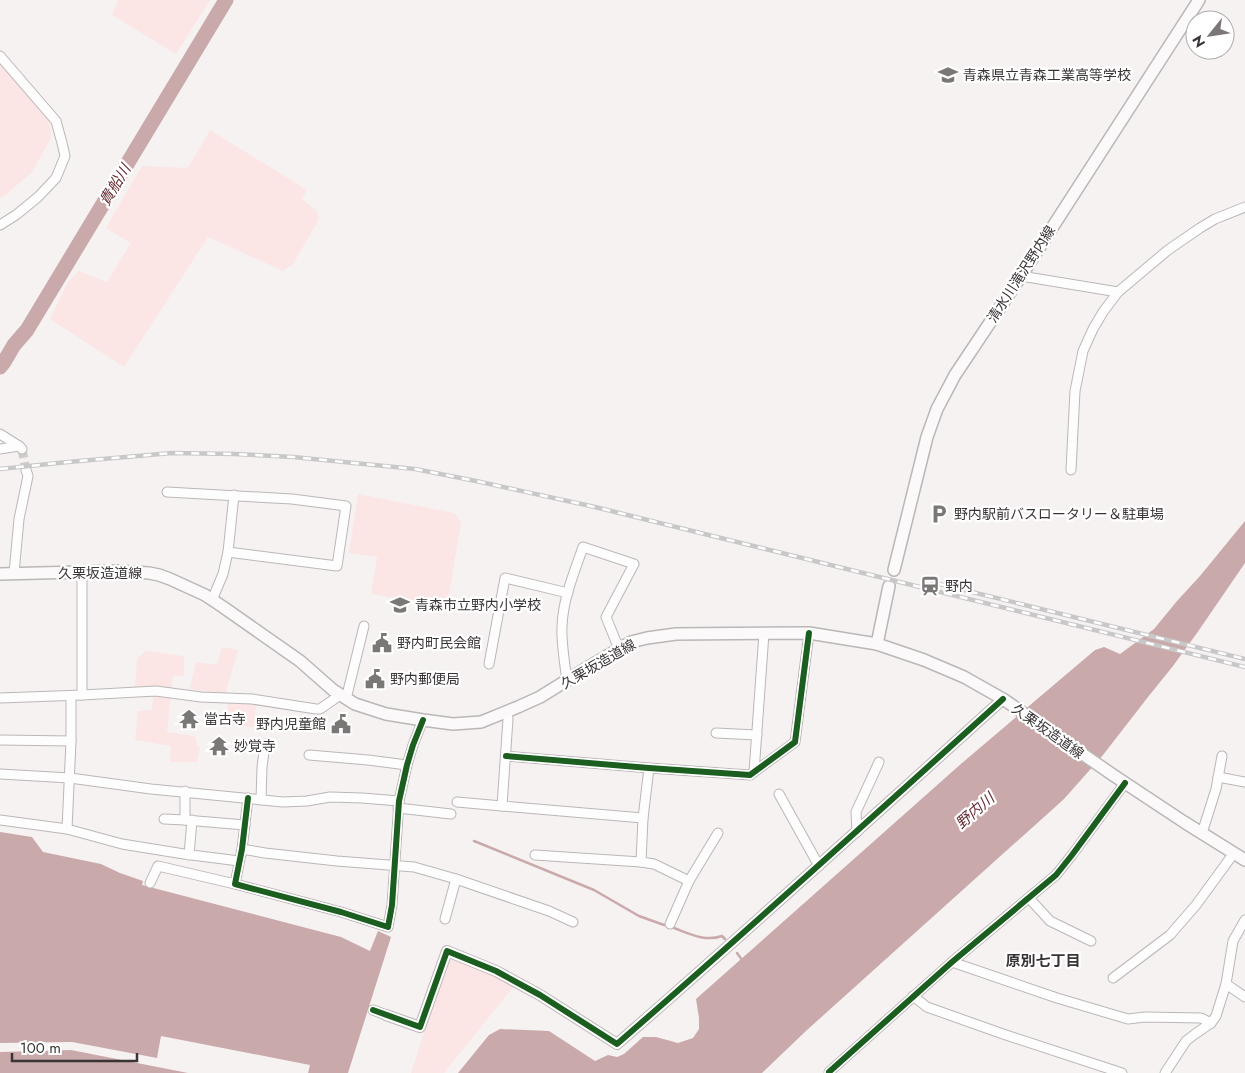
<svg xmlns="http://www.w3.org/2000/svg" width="1245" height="1073" viewBox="0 0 1245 1073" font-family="Jost,'Noto Sans JP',sans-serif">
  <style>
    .green { fill: #fbe5e5 }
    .water { fill: #caa9ab }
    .pier { fill: #f7f2f2 }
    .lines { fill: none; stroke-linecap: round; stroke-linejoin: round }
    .stream { stroke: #caa9ab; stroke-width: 2.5 }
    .river { stroke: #caa9ab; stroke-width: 15 }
    .minor-tunnel { stroke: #d1cccc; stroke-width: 9; stroke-dasharray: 9 4.5; stroke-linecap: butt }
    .minor-casing { stroke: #bbb7b7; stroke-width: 11 }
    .tertiary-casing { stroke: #bbb7b7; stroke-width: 12 }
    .secondary-casing { stroke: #bbb7b7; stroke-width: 14 }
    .minor { stroke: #fefdfd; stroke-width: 9 }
    .tertiary { stroke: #fefdfd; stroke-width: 10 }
    .secondary { stroke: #fbf9f9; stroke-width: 11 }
    .rail-casing { stroke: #c8c8c8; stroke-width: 4.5 }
    .rail { stroke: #fff; stroke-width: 2.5; stroke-dasharray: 8; stroke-linecap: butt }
    .cycleway-casing { stroke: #fff; stroke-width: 9 }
    .cycleway { stroke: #1b5e20; stroke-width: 6 }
    .labels { text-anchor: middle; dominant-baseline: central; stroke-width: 4.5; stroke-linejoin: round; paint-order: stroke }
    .poi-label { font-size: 14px; fill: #393535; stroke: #fff; text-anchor: start }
    .street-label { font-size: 14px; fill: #393535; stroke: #fff }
    .water-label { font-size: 15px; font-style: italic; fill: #662b31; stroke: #fff }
    .neighbourhood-label { font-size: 15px; font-weight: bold; fill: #393535; stroke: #fff }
  </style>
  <rect width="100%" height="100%" fill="#f7f2f2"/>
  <g class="green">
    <polygon points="118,0 210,0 176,54 112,15"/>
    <polygon points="0,58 49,119 51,138 32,172 8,193 0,198"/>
    <polygon points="210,130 307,190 302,199 317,211 319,219 293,264 283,271 208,237 124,367 50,319 68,282 79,271 107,282 131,243 106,228 142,166 188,168"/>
    <polygon points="358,494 454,513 461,522 447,607 371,594 377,557 349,553"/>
    <polygon points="222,647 238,650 225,694 190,689 196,662 217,665"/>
    <polygon points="146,651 184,656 184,676 173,675 167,732 195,736 197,746 200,746 197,762 170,762 171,746 135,740 138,711 152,710 154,689 135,689 137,659"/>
    <polygon points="228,702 256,704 254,727 227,725"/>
    <polygon points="453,959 502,978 514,986 444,1073 411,1073 447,961"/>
  </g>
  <g class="water">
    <polygon points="1245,521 1245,563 1197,633 1173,666 1148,697 1103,755 1064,799 807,1030 762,1073 458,1073 489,1035 500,1029 549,1031 595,1061 608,1055 617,1057 624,1054 643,1037 656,1037 678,1043 693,1038 699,1029 699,1018 696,999 962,763 1095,650 1104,647 1120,654 1154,629 1177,601 1200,576"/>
    <polygon points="0,832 32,837 43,852 101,864 120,873 143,881 142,885 341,937 370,951 378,931 391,937 348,1073 0,1073"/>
  </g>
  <polygon class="pier" points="161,1036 310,1065 308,1073 188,1073 71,1050 0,1052 0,1043 72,1042 157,1058"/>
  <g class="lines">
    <g class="stream">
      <polyline points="474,841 594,890 639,916 664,925"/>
      <path d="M674 928C690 934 705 942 722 936L725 939"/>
      <polyline points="737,953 742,960"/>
    </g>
    <polyline class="river" points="0,367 4,362 14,345 27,330 226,0"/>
    <polyline class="minor-tunnel" points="22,449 26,470"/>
    <defs>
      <g id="minor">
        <polyline points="0,56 56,121 62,143 65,156 56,178 38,197 16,215 0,225"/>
        <polyline points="1021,276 1118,292"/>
        <polyline points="0,434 19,446 22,449"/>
        <polyline points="0,449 19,446"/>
        <polyline points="1071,470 1075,391 1083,351 1093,329 1103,312 1118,292 1168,250 1200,228 1215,219 1245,207"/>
        <polyline points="167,492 292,499 346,506 337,566 228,552"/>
        <polyline points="82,572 82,695"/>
        <polyline points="14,573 19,519 28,476 26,470"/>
        <polyline points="212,600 223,574 228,552 234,495"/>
        <polyline points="489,664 505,578 568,593"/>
        <path d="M567 681C565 665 561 642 562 626 563 599 574 573 583 547L634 564 606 617 619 649"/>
        <polyline points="0,698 82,695 156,691 201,697 252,699 316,709 320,709 340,695"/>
        <polyline points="346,699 364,626"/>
        <polyline points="507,712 508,719 502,806 643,818"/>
        <polyline points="716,733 757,735"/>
        <polyline points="0,740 71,741"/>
        <polyline points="309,755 368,760 407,765"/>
        <polyline points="506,756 649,768 750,775 795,742 809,633"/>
        <polyline points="754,772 764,633"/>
        <polyline points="0,774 70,778 151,789 283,802 307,801 330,797 362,798 399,801"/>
        <polyline points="1218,777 1245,782"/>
        <polyline points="185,791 185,820 245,825"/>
        <polyline points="779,794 819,866"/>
        <polyline points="248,798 242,849 235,884 341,912 388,927 392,905 399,801 407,765 413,745 423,720"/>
        <polyline points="261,800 262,767 265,744"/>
        <polyline points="457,802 502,806"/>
        <polyline points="398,808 451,814"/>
        <polyline points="164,819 185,820"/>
        <polyline points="0,820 67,829 122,844 184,854 239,861"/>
        <polyline points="67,829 71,741 71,696"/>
        <polyline points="857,832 856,812 879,762"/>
        <polyline points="1202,833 1216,789 1222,756"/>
        <polyline points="242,849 265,853 337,861 414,867 456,879 549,911 573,922"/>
        <polyline points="189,855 192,820"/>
        <polyline points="535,855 641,862 654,864 689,881"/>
        <polyline points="641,862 643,818 649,768"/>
        <polyline points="150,883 158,866 235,884"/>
        <polyline points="1029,898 1050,921 1091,941"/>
        <polyline points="445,919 456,879"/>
        <polyline points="670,924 689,881 718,833"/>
        <polyline points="952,962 1057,998 1128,1019 1145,1017 1201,1018 1211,1023"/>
        <polyline points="1113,978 1170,935 1196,905 1234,853"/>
        <polyline points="1226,984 1245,997"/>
        <polyline points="913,996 927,1007 1003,1034 1122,1073"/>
        <polyline points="373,1010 386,1015"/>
        <polyline points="829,1072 952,962 1056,875 1072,855 1125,783"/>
        <polyline points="1165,1073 1186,1041 1195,1034 1211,1023 1216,1016 1226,984 1233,941 1245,920"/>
      </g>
      <path id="tertiary" d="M386 1015 420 1027 447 951 496 971 540 995 617 1044C747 931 875 815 1003 699"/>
      <g id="secondary">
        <polyline points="894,570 927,437 937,409 955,375 1021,276 1199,0"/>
        <polyline points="0,574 118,571 149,573 159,575 170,579 205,595 223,607 300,661 333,690 355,704 386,714 423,720 453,724 481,722 518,707 540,697 590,666 631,642 647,638 676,634 809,633 877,644 924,660 964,677 1003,699 1113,775 1184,822 1245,860"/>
        <polyline points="877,644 889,586"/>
      </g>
    </defs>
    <use href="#minor" class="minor-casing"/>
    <use href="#tertiary" class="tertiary-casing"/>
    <use href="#secondary" class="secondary-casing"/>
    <use href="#minor" class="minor"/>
    <use href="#tertiary" class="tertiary"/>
    <use href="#secondary" class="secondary"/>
    <defs>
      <g id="rail">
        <polyline points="0,469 68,462 172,453 234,454 293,457 415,469 476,481 595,507 1245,667"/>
        <polyline points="923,580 1245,659"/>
      </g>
    </defs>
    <use href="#rail" class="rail-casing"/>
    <use href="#rail" class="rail"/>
    <defs>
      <g id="cycleway">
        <polyline points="506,756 649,768 750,775 795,742 809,633"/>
        <polyline points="248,798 242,849 235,884 341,912 388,927 392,905 399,801 407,765 413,745 423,720"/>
        <path d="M373 1010 420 1027 447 951 496 971 540 995 617 1044C747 931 875 815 1003 699"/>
        <polyline points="829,1072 952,962 1056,875 1072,855 1125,783"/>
      </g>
    </defs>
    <use href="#cycleway" class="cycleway-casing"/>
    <use href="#cycleway" class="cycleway"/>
  </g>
  <defs>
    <symbol id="school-bare" viewBox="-9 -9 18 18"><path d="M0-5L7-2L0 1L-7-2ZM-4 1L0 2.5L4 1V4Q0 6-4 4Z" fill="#7c7777" stroke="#fff" stroke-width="2.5" paint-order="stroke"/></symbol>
    <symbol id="parking-bare" viewBox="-9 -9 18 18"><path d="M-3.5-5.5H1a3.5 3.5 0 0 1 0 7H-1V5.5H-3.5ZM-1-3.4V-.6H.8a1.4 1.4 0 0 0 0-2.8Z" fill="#7c7777" stroke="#fff" stroke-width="2.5" paint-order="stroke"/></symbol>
    <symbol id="station-bare" viewBox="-9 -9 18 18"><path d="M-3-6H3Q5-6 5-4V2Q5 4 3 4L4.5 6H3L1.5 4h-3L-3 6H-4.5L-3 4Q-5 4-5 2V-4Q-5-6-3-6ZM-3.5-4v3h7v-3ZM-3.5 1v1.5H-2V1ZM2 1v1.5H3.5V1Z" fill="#7c7777" stroke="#fff" stroke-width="2.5" paint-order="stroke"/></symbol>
    <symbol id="civic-bare" viewBox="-9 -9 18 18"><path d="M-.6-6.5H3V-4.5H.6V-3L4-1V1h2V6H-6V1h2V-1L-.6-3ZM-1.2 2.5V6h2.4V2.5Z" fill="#7c7777" stroke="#fff" stroke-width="2.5" paint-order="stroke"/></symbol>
    <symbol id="temple-bare" viewBox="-9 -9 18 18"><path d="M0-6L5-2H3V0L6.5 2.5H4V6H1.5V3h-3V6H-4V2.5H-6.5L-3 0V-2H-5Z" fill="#7c7777" stroke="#fff" stroke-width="2.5" paint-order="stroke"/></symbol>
  </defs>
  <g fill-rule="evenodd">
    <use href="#school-bare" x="934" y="61" width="28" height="28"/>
    <use href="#parking-bare" x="925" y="500" width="28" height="28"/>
    <use href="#station-bare" x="916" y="572" width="28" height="28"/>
    <use href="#school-bare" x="386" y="591" width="28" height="28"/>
    <use href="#civic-bare" x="368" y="629" width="28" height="28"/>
    <use href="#civic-bare" x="361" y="665" width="28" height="28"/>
    <use href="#temple-bare" x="175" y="705" width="28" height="28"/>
    <use href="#civic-bare" x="327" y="710" width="28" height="28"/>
    <use href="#temple-bare" x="205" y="732" width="28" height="28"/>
  </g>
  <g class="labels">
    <g class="poi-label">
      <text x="963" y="75">青森県立青森工業高等学校</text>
      <text x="954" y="514">野内駅前バスロータリー＆駐車場</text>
      <text x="945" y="586">野内</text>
      <text x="415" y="605">青森市立野内小学校</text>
      <text x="397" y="643">野内町民会館</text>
      <text x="390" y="679">野内郵便局</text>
      <text x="204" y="719">當古寺</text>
      <text x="326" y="724" text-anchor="end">野内児童館</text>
      <text x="234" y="746">妙覚寺</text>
    </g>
    <g class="street-label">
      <text transform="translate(1021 274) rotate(-57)">清水川滝沢野内線</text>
      <text x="100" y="573">久栗坂造道線</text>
      <text transform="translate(598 664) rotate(-30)">久栗坂造道線</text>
      <text transform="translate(1048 731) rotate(35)">久栗坂造道線</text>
    </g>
    <g class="water-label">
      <text transform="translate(115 185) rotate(-59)">貴船川</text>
      <text transform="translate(975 811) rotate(-41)">野内川</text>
    </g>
    <g class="neighbourhood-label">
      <text x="1043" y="961">原別七丁目</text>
    </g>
  </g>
  <g transform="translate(1210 35) rotate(240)"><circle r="24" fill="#ffffff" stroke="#b0aeae"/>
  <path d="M0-4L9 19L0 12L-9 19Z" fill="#7c7777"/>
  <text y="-8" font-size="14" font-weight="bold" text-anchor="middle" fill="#393535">N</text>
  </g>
  <path d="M12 1053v8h125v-8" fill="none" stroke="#393535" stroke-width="2.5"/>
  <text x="20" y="1053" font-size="15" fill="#393535" stroke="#ffffff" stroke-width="4" paint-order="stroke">100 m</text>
</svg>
